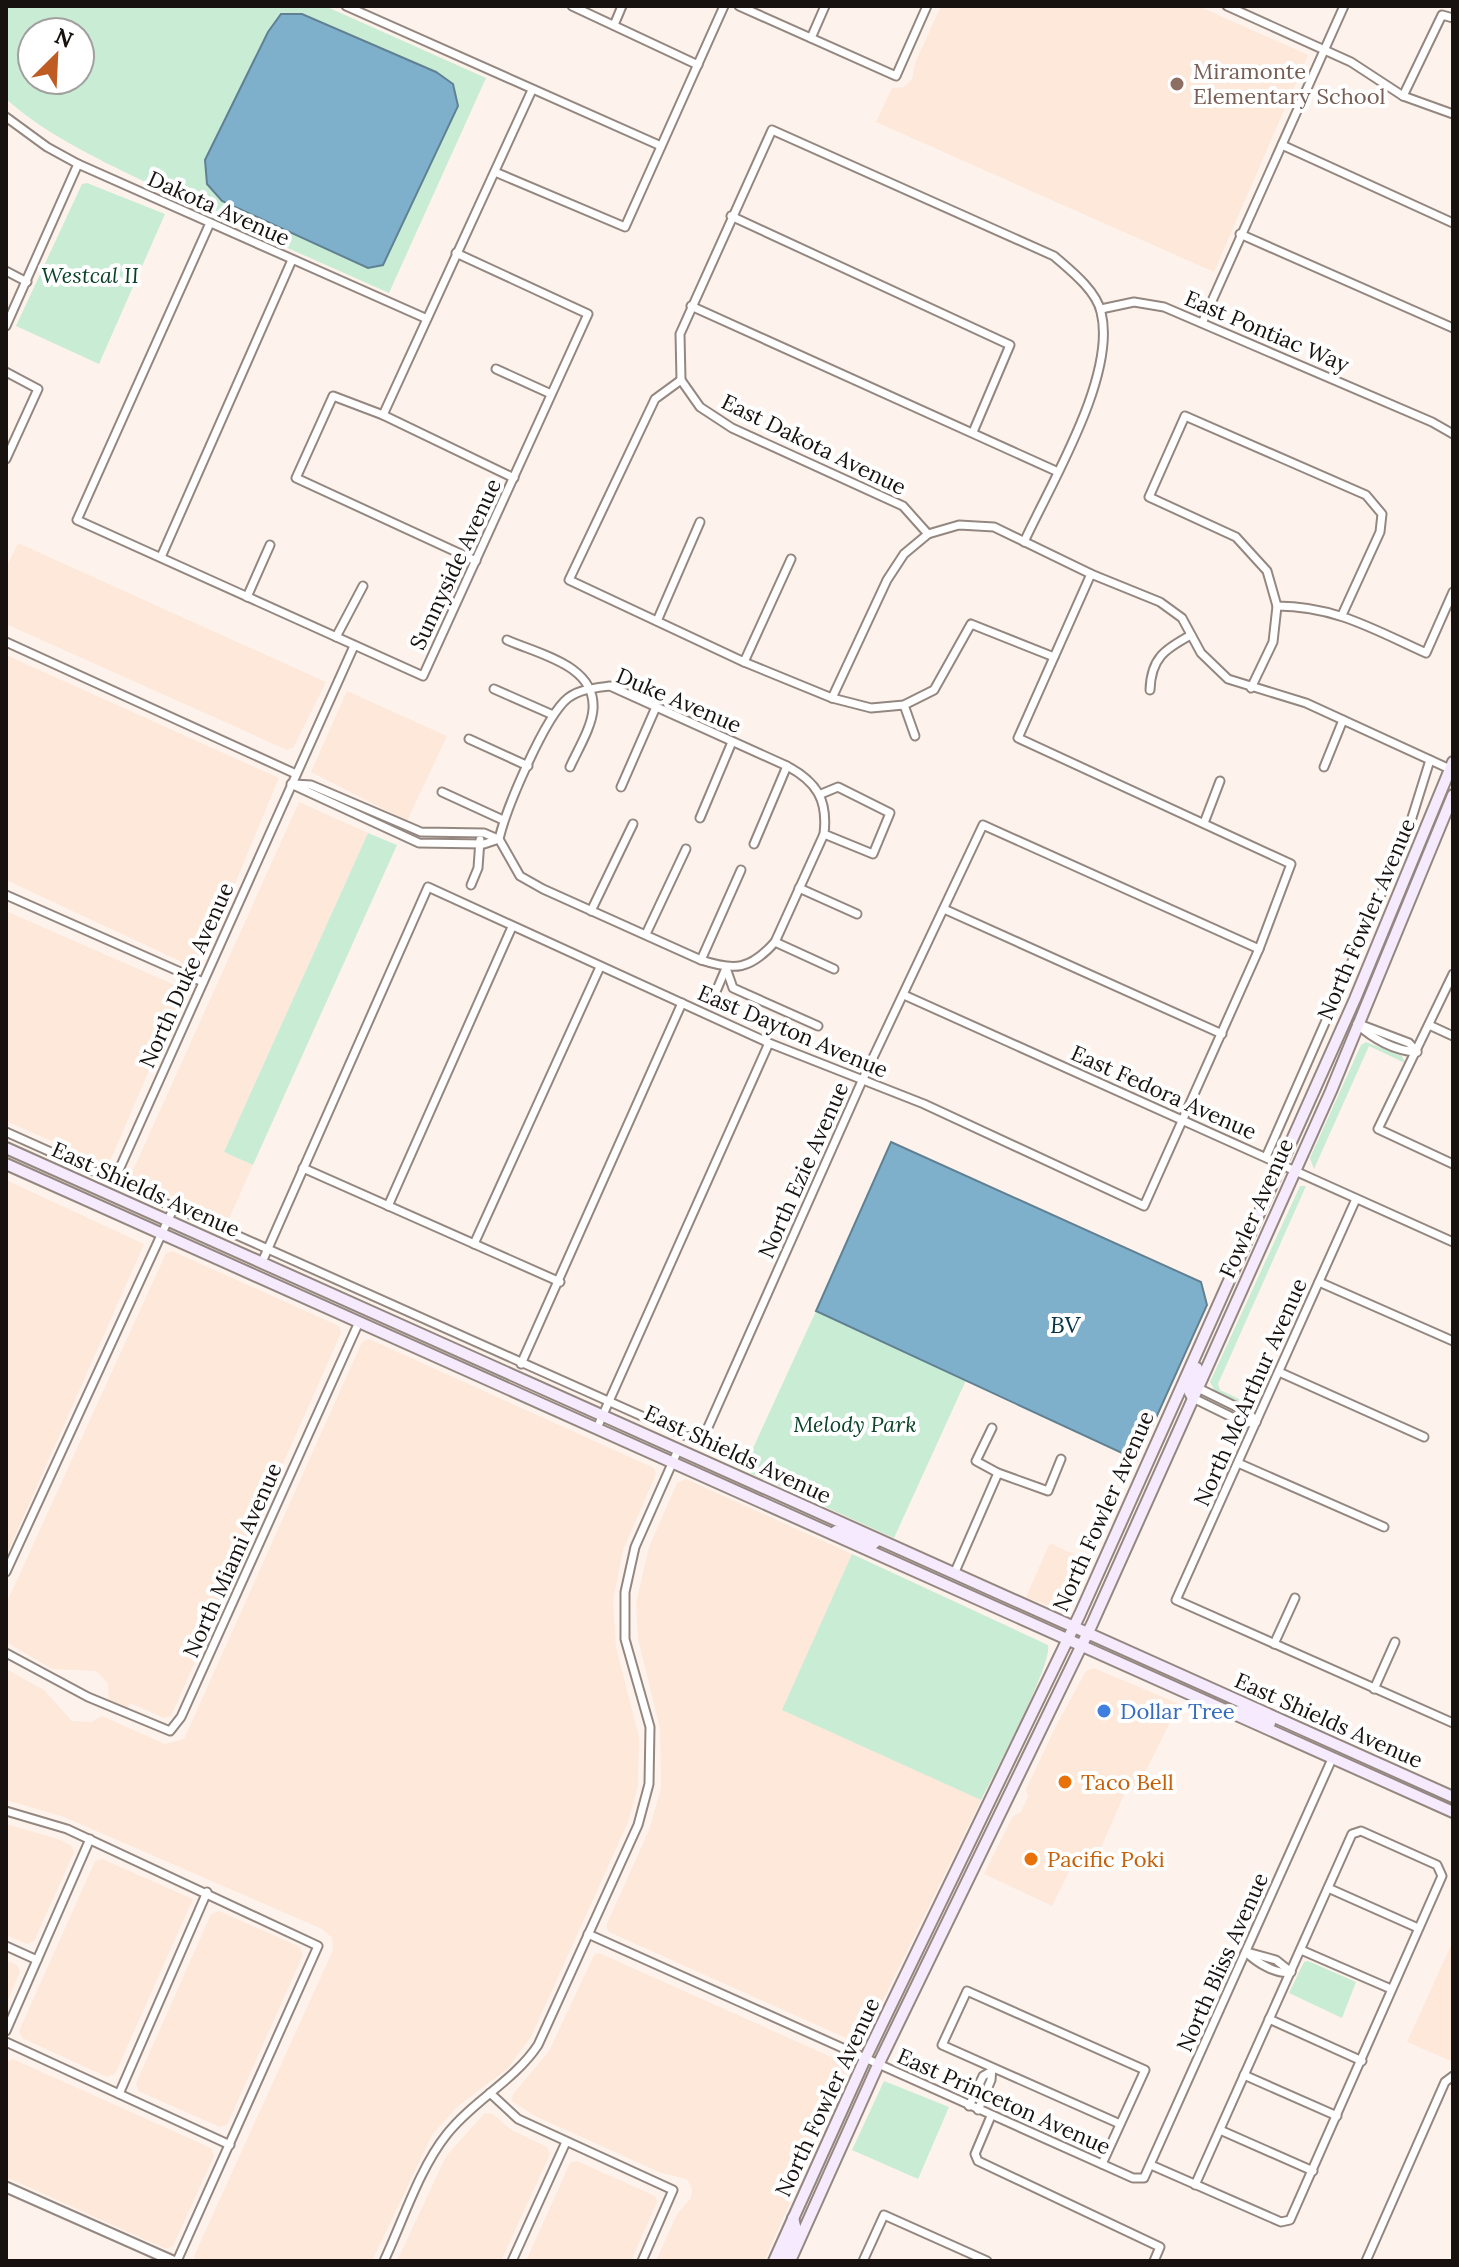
<svg xmlns="http://www.w3.org/2000/svg" width="1459" height="2267" viewBox="0 0 1459 2267" font-family="Lora,serif">
  <style>
    .built { fill: #fde8da }
    .green { fill: #c9ecd5; fill-rule: evenodd }
    .water { fill: #7fb0cb; stroke: #608193; stroke-width: 2 }
    .lines { fill: none; stroke-linecap: round; stroke-linejoin: round }
    .minor-casing { stroke: #948780; stroke-width: 11 }
    .tertiary-casing { stroke: #948780; stroke-width: 13 }
    .secondary-casing { stroke: #948780; stroke-width: 14 }
    .minor { stroke: #fff; stroke-width: 7 }
    .tertiary { stroke: #fff; stroke-width: 9 }
    .secondary { stroke: #f6ebfe; stroke-width: 10 }
    .education-dot { fill: #8d6e63; stroke: #fff; stroke-width: 3 }
    .shop-dot { fill: #3f7fe0; stroke: #fff; stroke-width: 3 }
    .food-dot { fill: #e8710a; stroke: #fff; stroke-width: 3 }
    .labels { text-anchor: middle; dominant-baseline: central; stroke-width: 8; stroke-linejoin: round; paint-order: stroke }
    .education-label { font-size: 22px; fill: #785e54; stroke: #fff; text-anchor: start }
    .street-label { font-size: 22px; fill: #171210; stroke: #fff }
    .park-label { font-size: 22px; font-style: italic; fill: #0a4327; stroke: #fff }
    .shop-label { font-size: 22px; fill: #366cbe; stroke: #fff; text-anchor: start }
    .food-label { font-size: 22px; fill: #c56008; stroke: #fff; text-anchor: start }
    .water-label { font-size: 24px; font-style: italic; fill: #083447; stroke: #fff }
  </style>
  <rect width="100%" height="100%" fill="#fef3ec"/>
  <g class="built">
    <polygon points="941,6 1198,6 1308,55 1214,272 876,122 892,88 904,87 912,79 915,63"/>
    <polygon points="18,543 326,682 293,748 287,750 6,624 6,568"/>
    <polygon points="6,655 279,778 199,970 6,880"/>
    <polygon points="347,691 447,736 407,821 311,772"/>
    <polygon points="299,802 368,833 224,1152 253,1165 228,1221 130,1177"/>
    <polygon points="6,911 184,989 108,1166 6,1121"/>
    <polygon points="6,1180 144,1244 6,1556"/>
    <polygon points="172,1251 339,1326 341,1333 171,1716 164,1718 130,1703 125,1713 109,1706 108,1683 96,1671 52,1669 6,1642 6,1604 166,1253"/>
    <polygon points="369,1339 654,1468 656,1474 623,1550 613,1601 616,1647 639,1737 638,1786 628,1822 531,2037 507,2069 457,2107 432,2135 372,2261 196,2261 194,2256 333,1950 332,1938 322,1929 64,1817 6,1800 6,1669 44,1690 72,1721 91,1722 102,1716 165,1744 184,1739 362,1342"/>
    <polygon points="686,1479 852,1554 783,1710 981,1800 863,2041 857,2043 609,1932 606,1926 649,1830 661,1788 660,1729 638,1639 636,1603 649,1547 677,1483"/>
    <polygon points="1050,1543 1090,1562 1066,1613 1026,1597"/>
    <polygon points="1094,1668 1179,1704 1136,1791 1127,1788 1093,1866 1076,1858 1052,1906 984,1874 1013,1816 1021,1812 1028,1796 1026,1789 1057,1724 1086,1671"/>
    <polygon points="6,1824 55,1838 71,1845 74,1852 34,1941 27,1944 6,1935"/>
    <polygon points="102,1859 193,1899 115,2074 107,2077 22,2038 19,2031 95,1861"/>
    <polygon points="219,1911 300,1947 303,1955 227,2125 220,2127 138,2091 136,2083 211,1914"/>
    <polygon points="1453,1941 1453,2062 1407,2042"/>
    <polygon points="599,1953 847,2064 849,2070 764,2261 656,2261 677,2214 691,2198 692,2189 687,2179 661,2173 535,2116 512,2101 513,2094 549,2051 594,1955"/>
    <polygon points="6,1960 17,1965 20,1972 6,2004"/>
    <polygon points="13,2059 211,2148 214,2156 173,2246 166,2249 6,2177 6,2062"/>
    <polygon points="485,2113 493,2114 510,2129 547,2147 550,2154 501,2261 397,2261 446,2156"/>
    <polygon points="577,2161 655,2196 657,2202 631,2261 526,2261 570,2163"/>
  </g>
  <g class="green">
    <path d="M6 6H325L486 78 389 293C307 256 223 221 143 181 94 157 47 135 6 99ZM32 32H80V80H32Z"/>
    <polygon points="87,183 165,214 99,364 16,326 82,184"/>
    <polygon points="368,833 397,845 253,1165 224,1152"/>
    <polygon points="1366,1042 1402,1056 1405,1063 1369,1046 1314,1169 1310,1158 1361,1045"/>
    <polygon points="1300,1186 1306,1186 1218,1384 1220,1390 1254,1406 1250,1407 1215,1391 1210,1382"/>
    <polygon points="816,1311 967,1378 894,1538 743,1470"/>
    <path d="M852 1554 1048 1645C1053 1664 993 1776 981 1800L782 1710Z"/>
    <polygon points="1308,1961 1356,1982 1342,2018 1289,1993 1304,1962"/>
    <polygon points="884,2081 949,2107 918,2179 852,2150"/>
  </g>
  <g class="water">
    <polygon points="281,14 302,14 436,72 453,84 458,106 383,265 368,268 222,201 207,184 205,160 268,32"/>
    <polygon points="891,1142 1201,1282 1207,1305 1137,1460 816,1311"/>
  </g>
  <g class="lines">
    <defs>
      <g id="minor">
        <polyline points="346,6 661,146"/>
        <polyline points="572,6 698,65"/>
        <polyline points="739,6 896,76 927,6"/>
        <polyline points="1227,6 1351,62 1403,96 1453,114"/>
        <polyline points="614,25 622,6"/>
        <polyline points="811,38 825,6"/>
        <polyline points="1403,96 1442,15 1453,18"/>
        <polyline points="6,117 47,147 78,164 425,318"/>
        <polyline points="1282,145 1453,223"/>
        <polyline points="495,172 625,227 724,6"/>
        <polyline points="731,216 1010,345 973,432"/>
        <polyline points="210,223 77,520 423,676 588,314 456,253"/>
        <polyline points="1240,234 1453,328"/>
        <polyline points="6,271 27,282"/>
        <polyline points="691,306 1056,471"/>
        <polyline points="1101,309 1134,302 1164,307 1432,422 1453,434"/>
        <polyline points="1203,321 1344,6"/>
        <polyline points="6,326 78,164"/>
        <polyline points="496,369 551,394"/>
        <polyline points="6,372 38,389 6,459"/>
        <path d="M681 380 680 334 772 130 1054 256C1070 270 1096 290 1101 312 1117 375 1051 483 1024 542"/>
        <polyline points="681,380 700,407 732,428 903,506 928,534 959,525 994,527 1091,574 1160,602 1182,618 1201,653 1228,679 1306,703 1452,770"/>
        <polyline points="681,380 655,399 569,580 744,662 832,698 871,708 904,705 934,690 971,624 1054,657"/>
        <polyline points="383,415 532,90"/>
        <polyline points="161,557 292,260"/>
        <polyline points="476,561 296,478 333,396 383,415 514,478"/>
        <polyline points="247,597 270,545"/>
        <path d="M1342 615 1380 532 1382 514 1366 495 1185 416 1149 497 1236 537 1267 571 1277 606C1335 606 1375 630 1426 653L1453 592"/>
        <polyline points="657,621 700,522"/>
        <polyline points="336,637 363,586"/>
        <path d="M507 640C538 654 596 665 593 709 592 727 577 751 570 767"/>
        <polyline points="6,642 296,774"/>
        <polyline points="744,662 791,559"/>
        <path d="M610 686 787 766C817 782 828 800 824 834L775 942C750 970 735 971 701 960L543 889 520 876 499 839C506 809 545 716 568 698 580 689 595 688 610 686Z"/>
        <polyline points="1251,688 1273,642 1277,606"/>
        <polyline points="494,689 553,715"/>
        <path d="M1150 690C1151 658 1165 649 1191 635"/>
        <polyline points="832,698 887,580 904,554 928,534"/>
        <polyline points="904,705 915,736"/>
        <polyline points="469,739 528,766"/>
        <polyline points="1324,767 1343,720"/>
        <polyline points="291,784 419,843 484,844 499,839"/>
        <polyline points="294,784 311,785 421,832 484,833 498,839"/>
        <polyline points="621,787 656,707"/>
        <polyline points="442,792 503,820"/>
        <polyline points="821,794 838,787 890,813 873,854 824,834"/>
        <polyline points="700,818 732,742"/>
        <polyline points="1204,823 1220,781"/>
        <polyline points="754,844 787,766"/>
        <polyline points="471,885 478,868 480,840"/>
        <polyline points="799,888 857,914"/>
        <polyline points="6,895 203,982"/>
        <polyline points="944,909 1222,1034"/>
        <polyline points="591,911 633,824"/>
        <polyline points="646,934 686,849"/>
        <polyline points="775,942 834,969"/>
        <polyline points="701,960 741,870"/>
        <polyline points="726,968 733,988 818,1026"/>
        <polyline points="1453,974 1378,1129 1453,1164"/>
        <polyline points="715,994 726,968"/>
        <polyline points="904,995 1453,1242"/>
        <path d="M1357 1024C1373 1039 1395 1051 1417 1052"/>
        <polyline points="1359,1024 1409,1043 1417,1052"/>
        <polyline points="1429,1025 1453,1036"/>
        <polyline points="6,1132 740,1460"/>
        <polyline points="1266,1157 1375,909 1410,824 1430,760"/>
        <polyline points="303,1168 560,1282"/>
        <polyline points="114,1181 354,646"/>
        <polyline points="1356,1199 1176,1600 1453,1723"/>
        <polyline points="388,1206 512,927"/>
        <polyline points="474,1244 600,967"/>
        <polyline points="262,1262 428,887 769,1043 924,1104 1144,1206 1259,949 1291,864 1018,738 1091,574"/>
        <polyline points="1319,1282 1453,1341"/>
        <polyline points="521,1364 682,1003"/>
        <polyline points="1279,1372 1424,1437"/>
        <polyline points="1198,1388 1249,1413 1256,1422"/>
        <polyline points="1193,1398 1244,1423 1256,1422"/>
        <polyline points="597,1428 769,1043"/>
        <polyline points="701,1443 862,1081 983,825 1259,949"/>
        <polyline points="1238,1463 1384,1527"/>
        <polyline points="998,1473 1048,1491 1061,1459"/>
        <polyline points="6,1572 174,1207"/>
        <polyline points="954,1574 998,1473 976,1461 992,1428"/>
        <polyline points="1274,1644 1295,1598"/>
        <polyline points="6,1653 88,1697 170,1731 181,1717 359,1322"/>
        <polyline points="1374,1689 1395,1642"/>
        <polyline points="6,1811 67,1829 318,1946 177,2261"/>
        <polyline points="1328,1888 1418,1928"/>
        <polyline points="588,1934 1133,2178 1144,2178 1332,1759"/>
        <polyline points="6,1946 37,1960"/>
        <polyline points="1301,1950 1391,1989"/>
        <path d="M1246 1952C1256 1962 1276 1975 1291 1972"/>
        <polyline points="1247,1952 1276,1960 1291,1972"/>
        <polyline points="1269,2019 1362,2061"/>
        <polyline points="6,2031 90,1839"/>
        <polyline points="6,2042 230,2145"/>
        <polyline points="1244,2075 1337,2116"/>
        <polyline points="490,2093 518,2119 673,2190 642,2261"/>
        <polyline points="119,2094 207,1892"/>
        <polyline points="969,2106 983,2076 990,2072"/>
        <polyline points="978,2110 991,2080 992,2068"/>
        <polyline points="991,2116 975,2154 978,2161 1160,2247 1154,2261"/>
        <polyline points="1220,2130 1313,2171"/>
        <polyline points="1102,2164 1145,2070 967,1991 942,2045 1120,2124"/>
        <polyline points="1151,2165 1281,2222 1290,2220 1442,1876 1437,1865 1361,1831 1352,1834 1195,2185"/>
        <path d="M384 2261C403 2221 419 2169 447 2134 474 2100 514 2081 538 2045L638 1825 649 1784 650 1727 625 1639V1592L635 1547 678 1450"/>
        <polyline points="512,2261 566,2142"/>
        <polyline points="863,2261 884,2215 987,2261"/>
        <polyline points="1366,2261 1445,2082 1453,2076"/>
      </g>
      <polyline id="tertiary" points="6,2187 173,2261"/>
      <g id="secondary">
        <polyline points="6,1148 1453,1797"/>
        <polyline points="6,1164 1453,1812"/>
        <polyline points="1193,1398 1189,1391 1197,1368"/>
        <polyline points="836,1531 872,1545 878,1540"/>
        <polyline points="1228,1712 1243,1711 1270,1723"/>
        <polyline points="774,2261 865,2059 1080,1614 1355,999 1453,762"/>
        <polyline points="782,2261 796,2230 793,2218"/>
        <polyline points="790,2261 878,2065 1092,1624 1331,1091 1453,795"/>
      </g>
    </defs>
    <use href="#minor" class="minor-casing"/>
    <use href="#tertiary" class="tertiary-casing"/>
    <use href="#secondary" class="secondary-casing"/>
    <use href="#minor" class="minor"/>
    <use href="#tertiary" class="tertiary"/>
    <use href="#secondary" class="secondary"/>
  </g>
  <circle class="education-dot" cx="1177" cy="84" r="8"/>
  <circle class="shop-dot" cx="1104" cy="1711" r="8"/>
  <g class="food-dot">
    <circle cx="1065" cy="1782" r="8"/>
    <circle cx="1031" cy="1859" r="8"/>
  </g>
  <g class="labels">
    <g class="education-label">
      <text x="1193" y="71">Miramonte<tspan x="1193" dy="25">Elementary School</tspan></text>
    </g>
    <g class="street-label">
      <text transform="translate(219 208) rotate(24)">Dakota Avenue</text>
      <text transform="translate(1267 331) rotate(23)">East Pontiac Way</text>
      <text transform="translate(814 444) rotate(26)">East Dakota Avenue</text>
      <text transform="translate(455 564) rotate(-65)">Sunnyside Avenue</text>
      <text transform="translate(679 700) rotate(23)">Duke Avenue</text>
      <text transform="translate(1366 919) rotate(-67)">North Fowler Avenue</text>
      <text transform="translate(186 975) rotate(-66)">North Duke Avenue</text>
      <text transform="translate(793 1031) rotate(23)">East Dayton Avenue</text>
      <text transform="translate(1164 1092) rotate(24)">East Fedora Avenue</text>
      <text transform="translate(803 1170) rotate(-66)">North Ezie Avenue</text>
      <text transform="translate(146 1189) rotate(24)">East Shields Avenue</text>
      <text transform="translate(1256 1208) rotate(-66)">Fowler Avenue</text>
      <text transform="translate(1250 1392) rotate(-66)">North McArthur Avenue</text>
      <text transform="translate(738 1454) rotate(25)">East Shields Avenue</text>
      <text transform="translate(1103 1511) rotate(-66)">North Fowler Avenue</text>
      <text transform="translate(232 1560) rotate(-66)">North Miami Avenue</text>
      <text transform="translate(1329 1720) rotate(24)">East Shields Avenue</text>
      <text transform="translate(1222 1962) rotate(-66)">North Bliss Avenue</text>
      <text transform="translate(827 2097) rotate(-65)">North Fowler Avenue</text>
      <text transform="translate(1004 2101) rotate(24)">East Princeton Avenue</text>
    </g>
    <g class="park-label">
      <text x="90" y="275">Westcal II</text>
      <text x="855" y="1424">Melody Park</text>
    </g>
    <g class="shop-label">
      <text x="1120" y="1711">Dollar Tree</text>
    </g>
    <g class="food-label">
      <text x="1081" y="1782">Taco Bell</text>
      <text x="1047" y="1859">Pacific Poki</text>
    </g>
    <g class="water-label">
      <text x="1065" y="1324">BV</text>
    </g>
  </g>
  <rect width="1459" height="2267" fill="none" stroke="#171210" stroke-width="16"/>
  <g transform="translate(56 56) rotate(24)"><circle r="38" fill="#ffffff" stroke="#a2a09f" stroke-width="2"/>
  <path d="M0-6L14 30L0 20L-14 30Z" fill="#bf5c24"/>
  <text y="-12" font-size="22" font-weight="bold" text-anchor="middle" fill="#171210">N</text>
  </g>
</svg>
